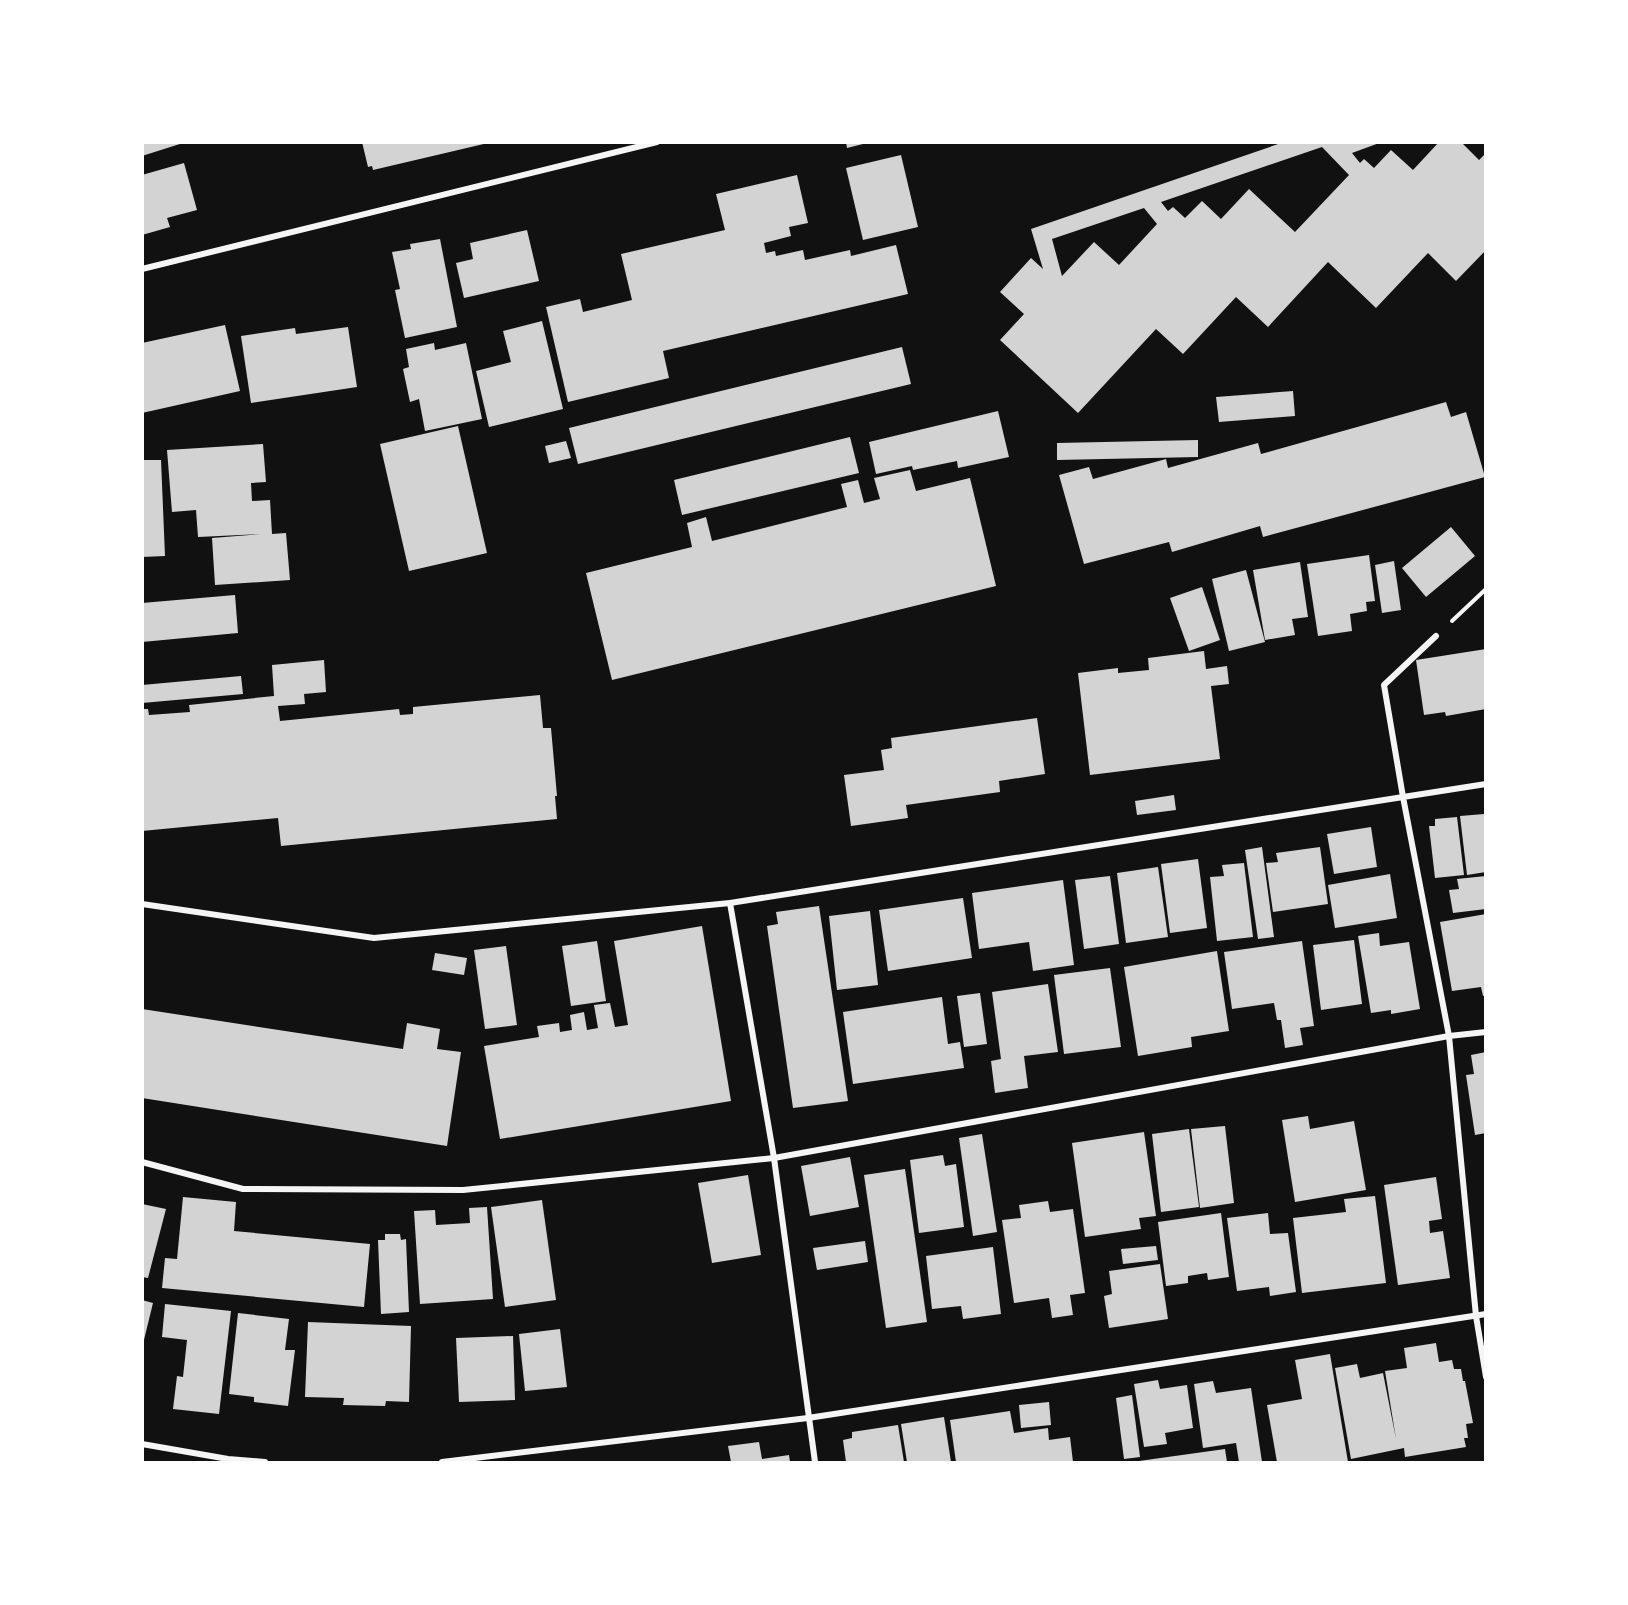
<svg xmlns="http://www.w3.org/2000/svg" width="1628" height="1605" viewBox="0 0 1628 1605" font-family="Helvetica,sans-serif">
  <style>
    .building { fill: #d3d3d3; fill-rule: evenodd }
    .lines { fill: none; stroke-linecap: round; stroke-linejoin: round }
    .path { stroke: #f5f5f5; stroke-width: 4 }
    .minor { stroke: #f5f5f5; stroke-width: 6 }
  </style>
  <rect width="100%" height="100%" fill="#111"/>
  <g class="building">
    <polygon points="142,142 183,142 183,143 142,156"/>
    <polygon points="362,142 488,142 488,143 373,170 372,166 368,167"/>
    <polygon points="846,142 867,142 867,143 847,148"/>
    <path d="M1284 142H1382L1352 153 1360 163 1364 159 1374 168 1391 150 1413 170 1439 142H1461L1479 160 1486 153V250L1456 281 1428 253 1376 308 1328 262 1268 327 1236 297 1183 354 1156 329 1078 413 1000 340 1024 314 1000 292 1031 258 1043 269 1031 229ZM1322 147 1349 175 1295 232 1249 189 1221 219 1202 201 1185 218 1173 207 1168 211 1161 202ZM1144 208 1157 224 1119 265 1094 242 1062 276 1052 239Z"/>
    <polygon points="901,155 918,227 863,240 846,168"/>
    <polygon points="184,163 197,210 167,218 170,227 142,235 142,175"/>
    <polygon points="797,175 808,223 789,227 791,236 764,243 766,253 775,251 776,256 803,250 805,260 850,250 851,256 896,245 908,294 663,351 669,378 568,402 546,307 580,299 583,312 632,300 621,254 725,230 716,194"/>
    <polygon points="527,230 539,281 464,298 456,263 473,259 470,243"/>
    <polygon points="440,239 457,327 405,338 395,290 400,289 392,252 411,249 410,244"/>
    <polygon points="542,321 563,409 489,427 476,371 511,362 503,331"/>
    <polygon points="225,325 240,391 142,413 142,343"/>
    <polygon points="348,327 357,387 251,403 241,336 295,328 296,334"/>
    <polygon points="434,343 435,350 466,343 482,419 425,431 419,399 410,402 403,369 409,367 406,349"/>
    <polygon points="902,347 911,384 578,464 569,428"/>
    <polygon points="1293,391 1295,416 1219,422 1216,397"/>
    <polygon points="1446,402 1451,417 1466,412 1485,477 1263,537 1260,526 1172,552 1169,542 1084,564 1059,475 1089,467 1093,479 1166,459 1168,468 1258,443 1261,454"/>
    <polygon points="998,411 1009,457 958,468 957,461 913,470 912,466 876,474 869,442"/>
    <polygon points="458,426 487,553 409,571 380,444"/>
    <polygon points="850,437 859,473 682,515 674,480"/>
    <polygon points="1198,440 1198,457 1057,460 1057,443"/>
    <polygon points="566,441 571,458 549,463 545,446"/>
    <polygon points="263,444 266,482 251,483 252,501 270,500 272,534 286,533 290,580 215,585 212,538 261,534 198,537 196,510 172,512 167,450"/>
    <polygon points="142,460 161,460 165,556 142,557"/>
    <polygon points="910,470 916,491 970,478 996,586 612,680 586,573 692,547 687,523 706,517 712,541 847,507 841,484 858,480 864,503 880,499 874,478"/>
    <polygon points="1451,527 1475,556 1426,597 1402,568"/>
    <polygon points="1369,555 1375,601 1366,602 1367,611 1350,614 1352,631 1318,636 1307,564"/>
    <polygon points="1394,561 1401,610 1382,613 1375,565"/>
    <polygon points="1300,562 1308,617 1292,619 1295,635 1265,640 1253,570"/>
    <polygon points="1246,570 1265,642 1229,651 1212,579"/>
    <polygon points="1202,587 1220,640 1189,651 1170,598"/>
    <polygon points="235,595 238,633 142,642 142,603"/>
    <polygon points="1486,649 1486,709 1446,716 1445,712 1424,715 1416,660"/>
    <polygon points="1204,651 1206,669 1227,666 1229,684 1211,686 1220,759 1090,775 1078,673 1118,668 1118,673 1149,670 1148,658"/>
    <polygon points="324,660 326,692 304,694 305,704 278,706 280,721 399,709 400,715 413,714 413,707 540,695 543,728 551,728 557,796 555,796 557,819 281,846 278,818 142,831 142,709 148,709 149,715 190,712 189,705 274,696 272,665"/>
    <polygon points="241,676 243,694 142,703 142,685"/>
    <polygon points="1037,718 1045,774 999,781 1000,792 906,805 908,818 851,826 844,775 884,770 881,750 892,748 891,738"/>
    <polygon points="1174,795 1176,810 1137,815 1135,801"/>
    <polygon points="1484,814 1486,824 1486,872 1467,875 1460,816"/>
    <polygon points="1457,817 1464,875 1435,878 1429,826 1435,826 1435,819"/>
    <polygon points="1371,827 1377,867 1334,874 1327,834"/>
    <polygon points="1262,847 1274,937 1258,939 1245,850"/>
    <polygon points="1320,847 1328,904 1273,912 1266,863 1278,862 1276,853"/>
    <polygon points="1198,859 1207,928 1170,933 1161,864"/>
    <polygon points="1244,863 1253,937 1217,941 1210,877 1224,876 1222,865"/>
    <polygon points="1158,867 1168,937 1126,943 1117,873"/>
    <polygon points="1390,874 1397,918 1335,928 1328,885"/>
    <polygon points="1110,876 1119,944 1084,949 1075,880"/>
    <polygon points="1486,876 1486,909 1453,913 1449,890 1459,889 1457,879"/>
    <polygon points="1063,880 1074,965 1033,971 1029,942 979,949 972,893"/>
    <polygon points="963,898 972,958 888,971 879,910"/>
    <polygon points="819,906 848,1101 793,1108 767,926 778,924 776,912"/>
    <polygon points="870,911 878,985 837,990 829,916"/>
    <polygon points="1486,914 1486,995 1483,996 1481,987 1452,991 1440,922"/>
    <polygon points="702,926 731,1101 500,1139 484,1046 539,1037 537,1026 559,1023 560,1032 572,1030 570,1015 584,1012 587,1030 598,1028 594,1005 610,1003 615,1027 628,1025 614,941"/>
    <polygon points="1379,933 1380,946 1409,942 1420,1009 1391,1014 1391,1010 1371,1013 1358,936"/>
    <polygon points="1354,940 1362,1004 1321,1010 1313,945"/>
    <polygon points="597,941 606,1001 571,1006 562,946"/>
    <polygon points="1302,941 1314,1026 1300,1028 1303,1045 1285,1048 1281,1020 1277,1020 1274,1003 1232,1009 1224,952"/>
    <polygon points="506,946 517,1025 485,1029 474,950"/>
    <polygon points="1217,951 1229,1031 1191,1037 1192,1047 1138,1056 1124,967"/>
    <polygon points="435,953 467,958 464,975 432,970"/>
    <polygon points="1110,968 1121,1047 1064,1054 1054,975"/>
    <polygon points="1048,984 1058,1052 1024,1056 1028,1088 995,1093 991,1061 1001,1059 992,992"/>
    <polygon points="980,993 987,1044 964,1047 957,996"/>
    <polygon points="942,997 948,1044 960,1042 964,1068 853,1084 843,1012"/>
    <polygon points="142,1009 403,1049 407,1023 440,1029 437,1049 461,1052 447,1146 142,1098"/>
    <polygon points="1486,1052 1486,1133 1475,1135 1466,1075 1474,1074 1471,1055"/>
    <polygon points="1308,1116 1310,1129 1354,1121 1366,1190 1295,1202 1282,1120"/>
    <polygon points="1225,1126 1234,1203 1200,1208 1191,1129"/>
    <polygon points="1189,1129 1199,1207 1161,1212 1152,1134"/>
    <polygon points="1144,1132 1156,1216 1139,1218 1141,1229 1085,1237 1072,1143"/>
    <polygon points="982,1134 997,1232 973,1236 959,1138"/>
    <polygon points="943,1155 945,1166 956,1164 964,1227 919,1233 910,1160"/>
    <polygon points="850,1157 859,1207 810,1216 801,1166"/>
    <polygon points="905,1169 927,1322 886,1328 864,1175"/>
    <polygon points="748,1175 761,1255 712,1263 698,1183"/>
    <polygon points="1436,1177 1442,1219 1429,1221 1430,1233 1443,1231 1450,1278 1398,1285 1384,1185"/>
    <polygon points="1375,1196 1386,1283 1302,1293 1293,1218 1346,1212 1344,1199"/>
    <polygon points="183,1197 236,1202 234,1231 370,1244 364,1307 162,1288 165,1258 177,1259"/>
    <polygon points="542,1200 556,1300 505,1307 491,1207"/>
    <polygon points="1048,1201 1050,1212 1073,1209 1085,1293 1070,1295 1073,1315 1052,1318 1049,1298 1014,1303 1002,1220 1021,1218 1019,1205"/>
    <polygon points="142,1204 166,1209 148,1278 142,1277"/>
    <polygon points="487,1207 493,1299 420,1304 414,1211 435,1210 436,1225 470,1223 469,1208"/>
    <polygon points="1221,1213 1229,1277 1208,1280 1207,1273 1188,1276 1188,1283 1166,1286 1158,1222"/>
    <polygon points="1268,1213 1270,1234 1288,1233 1296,1292 1270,1296 1269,1287 1237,1291 1227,1218"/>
    <polygon points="385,1234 400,1234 401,1240 406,1239 409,1312 381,1314 378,1240 385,1240"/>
    <polygon points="865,1241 868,1262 817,1270 813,1248"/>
    <polygon points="1156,1246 1158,1260 1123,1264 1121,1249"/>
    <polygon points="993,1247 1001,1314 963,1319 961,1306 932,1309 926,1256"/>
    <polygon points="1160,1264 1168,1319 1109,1328 1104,1296 1112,1294 1109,1271"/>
    <polygon points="142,1300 153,1303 143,1344 142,1344"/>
    <polygon points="165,1304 231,1311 219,1414 173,1409 177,1376 183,1377 187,1340 162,1337"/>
    <polygon points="238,1313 289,1319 285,1350 295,1350 288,1406 254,1402 254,1397 229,1394"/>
    <polygon points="308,1322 411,1326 409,1402 386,1401 385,1406 343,1405 344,1398 305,1397"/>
    <polygon points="560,1329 567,1387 525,1391 519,1334"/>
    <polygon points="513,1336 515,1400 459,1402 456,1338"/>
    <polygon points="1436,1343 1439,1362 1452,1360 1454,1369 1461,1369 1463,1381 1465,1381 1473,1423 1466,1424 1468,1438 1464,1438 1466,1447 1405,1457 1404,1448 1351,1459 1335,1368 1357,1364 1360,1378 1383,1373 1396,1439 1385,1371 1407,1368 1404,1348"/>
    <polygon points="1330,1354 1348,1462 1277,1462 1267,1405 1302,1399 1295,1360"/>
    <polygon points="1158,1380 1160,1389 1187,1385 1193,1428 1165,1433 1167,1444 1144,1447 1134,1384"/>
    <polygon points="1213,1381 1216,1393 1251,1388 1262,1462 1239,1462 1236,1443 1203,1448 1194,1384"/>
    <polygon points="1132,1395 1140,1457 1124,1459 1116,1398"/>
    <polygon points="1049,1402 1051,1425 1021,1428 1019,1405"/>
    <polygon points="1010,1411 1014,1433 1048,1428 1049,1440 1070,1437 1073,1462 956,1462 950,1420"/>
    <polygon points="944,1417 951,1462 907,1462 901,1424"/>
    <polygon points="898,1425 904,1462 846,1462 843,1440 852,1438 852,1432"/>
    <polygon points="759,1442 762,1459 789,1455 790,1462 731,1462 728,1446"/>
    <polygon points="1225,1449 1227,1462 1140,1462 1139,1461"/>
  </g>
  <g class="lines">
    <polyline class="path" points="1452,621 1486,589"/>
    <g class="minor">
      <polyline points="142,269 657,142"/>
      <polyline points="1486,784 1403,797 1449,1036 1476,1316 1486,1377"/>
      <polyline points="730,903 774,1158 815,1462"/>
      <polyline points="142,904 374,938 730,903 1403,797 1384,685 1436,636"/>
      <polyline points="142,1162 243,1189 463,1190 774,1158 1449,1036 1486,1032"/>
      <polyline points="142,1444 228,1459 265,1462"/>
      <polyline points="442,1462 808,1418 1486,1314"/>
    </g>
  </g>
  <rect width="1628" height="1605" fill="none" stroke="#ffffff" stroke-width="288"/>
</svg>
